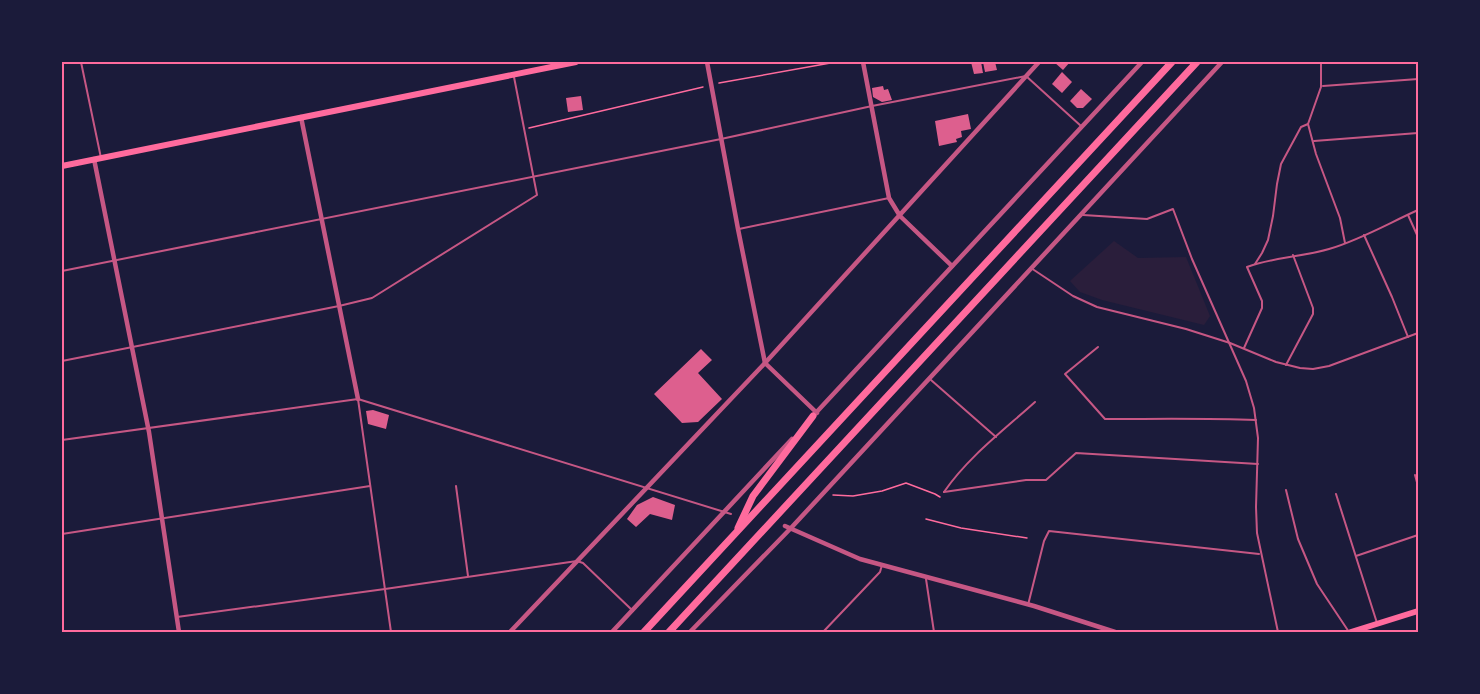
<svg xmlns="http://www.w3.org/2000/svg" width="1480" height="694" viewBox="0 0 1480 694" font-family="Ubuntu,sans-serif">
  <style>
    .green { fill: #2a1e3b }
    .building { fill: #dd5f8e }
    .lines { fill: none; stroke-linecap: round; stroke-linejoin: round }
    .path { stroke: #ff6b9d; stroke-width: 1.5 }
    .service { stroke: #c65784; stroke-width: 2 }
    .minor { stroke: #c65784; stroke-width: 4.5 }
    .secondary { stroke: #ff6b9d; stroke-width: 6 }
    .trunk { stroke: #ff6b9d; stroke-width: 7 }
    .neatline { fill: none; stroke: #ff6b9d; stroke-width: 2 }
  </style>
  <rect width="100%" height="100%" fill="#1b1b3a"/>
  <polygon class="green" points="1114,241 1138,258 1186,257 1210,316 1204,325 1102,300 1080,292 1070,281"/>
  <g class="building">
    <polygon points="971,62 981,62 983,73 974,74"/>
    <polygon points="983,62 995,62 997,70 985,72"/>
    <polygon points="1054,62 1070,62 1063,70"/>
    <polygon points="1062,72 1072,82 1062,93 1052,84"/>
    <polygon points="883,86 884,90 888,89 892,100 882,102 873,97 872,88"/>
    <polygon points="1081,89 1092,99 1083,108 1077,108 1070,101"/>
    <polygon points="581,96 583,110 568,112 566,98"/>
    <polygon points="968,114 971,129 961,131 962,137 956,139 957,142 939,146 935,121"/>
    <polygon points="701,349 712,360 698,373 722,399 698,422 682,423 654,394"/>
    <polygon points="373,410 389,415 386,429 368,424 366,411"/>
    <polygon points="653,497 675,505 672,520 650,514 636,527 627,519 637,505"/>
  </g>
  <g class="lines">
    <g class="path">
      <polyline points="719,83 836,62"/>
      <polyline points="529,128 703,87"/>
      <polyline points="833,495 853,496 882,491 906,483 935,494 940,497"/>
      <polyline points="926,519 961,528 1027,538"/>
    </g>
    <g class="service">
      <polyline points="81,62 101,158"/>
      <polyline points="1323,86 1418,79"/>
      <polyline points="1308,124 1316,154 1340,218 1345,243"/>
      <polyline points="1314,141 1418,133"/>
      <polyline points="1083,215 1147,219 1173,209 1192,259 1246,381 1254,408 1258,438 1256,507 1257,533 1278,632"/>
      <polyline points="1408,215 1418,237"/>
      <polyline points="739,229 889,198"/>
      <polyline points="1364,235 1392,297 1408,337"/>
      <polyline points="1255,264 1262,253 1268,240 1273,216 1277,184 1281,164 1301,127 1308,124 1321,87 1321,62"/>
      <polyline points="1031,268 1073,296 1097,307 1186,329 1230,343 1276,362 1300,368 1313,369 1329,366 1418,333"/>
      <polyline points="62,271 721,139 872,106 1026,76 1081,126"/>
      <path d="M1098 347 1065 374 1105 419C1155 419 1206 418 1256 420"/>
      <path d="M1244 348 1262 308V301L1247 267C1274 257 1302 257 1329 249 1360 240 1389 223 1418 210"/>
      <polyline points="62,361 339,306 372,298 537,195 514,77"/>
      <polyline points="1286,365 1313,314 1313,308 1293,255"/>
      <polyline points="931,380 996,437"/>
      <polyline points="358,399 391,632"/>
      <polyline points="62,440 358,399 731,514"/>
      <polyline points="1415,475 1418,486"/>
      <polyline points="456,486 468,576"/>
      <polyline points="1286,490 1298,539 1317,584 1349,632"/>
      <polyline points="944,492 1026,480 1046,480 1076,453 1258,464"/>
      <path d="M944 492C968 457 1004 430 1035 402"/>
      <polyline points="1336,494 1377,623"/>
      <polyline points="62,534 370,486"/>
      <polyline points="1356,556 1418,535"/>
      <polyline points="926,579 934,632"/>
      <polyline points="1028,605 1044,541 1049,531 1259,554"/>
      <polyline points="177,617 385,589 577,561 583,563 633,611"/>
      <polyline points="823,632 880,572 882,565"/>
    </g>
    <g class="minor">
      <polyline points="707,62 738,229 765,363 817,413"/>
      <polyline points="863,62 889,198 900,216 952,266"/>
      <polyline points="301,117 358,399"/>
      <polyline points="94,159 149,432 179,632"/>
      <polyline points="812,417 1142,62"/>
      <polyline points="785,526 860,559 1034,606 1115,632"/>
      <polyline points="510,632 765,363 1039,62"/>
      <polyline points="612,632 792,439"/>
      <polyline points="690,632 791,528 1222,62"/>
    </g>
    <g class="secondary">
      <polyline points="62,166 576,62"/>
      <polyline points="1351,632 1418,611"/>
    </g>
    <g class="trunk">
      <polyline points="738,528 753,496 813,416"/>
      <polyline points="644,632 1172,62"/>
      <polyline points="669,632 1197,62"/>
    </g>
  </g>
  <rect width="1480" height="694" fill="none" stroke="#1b1b3a" stroke-width="126"/>
  <rect x="63" y="63" width="1354" height="568" class="neatline"/>
</svg>
